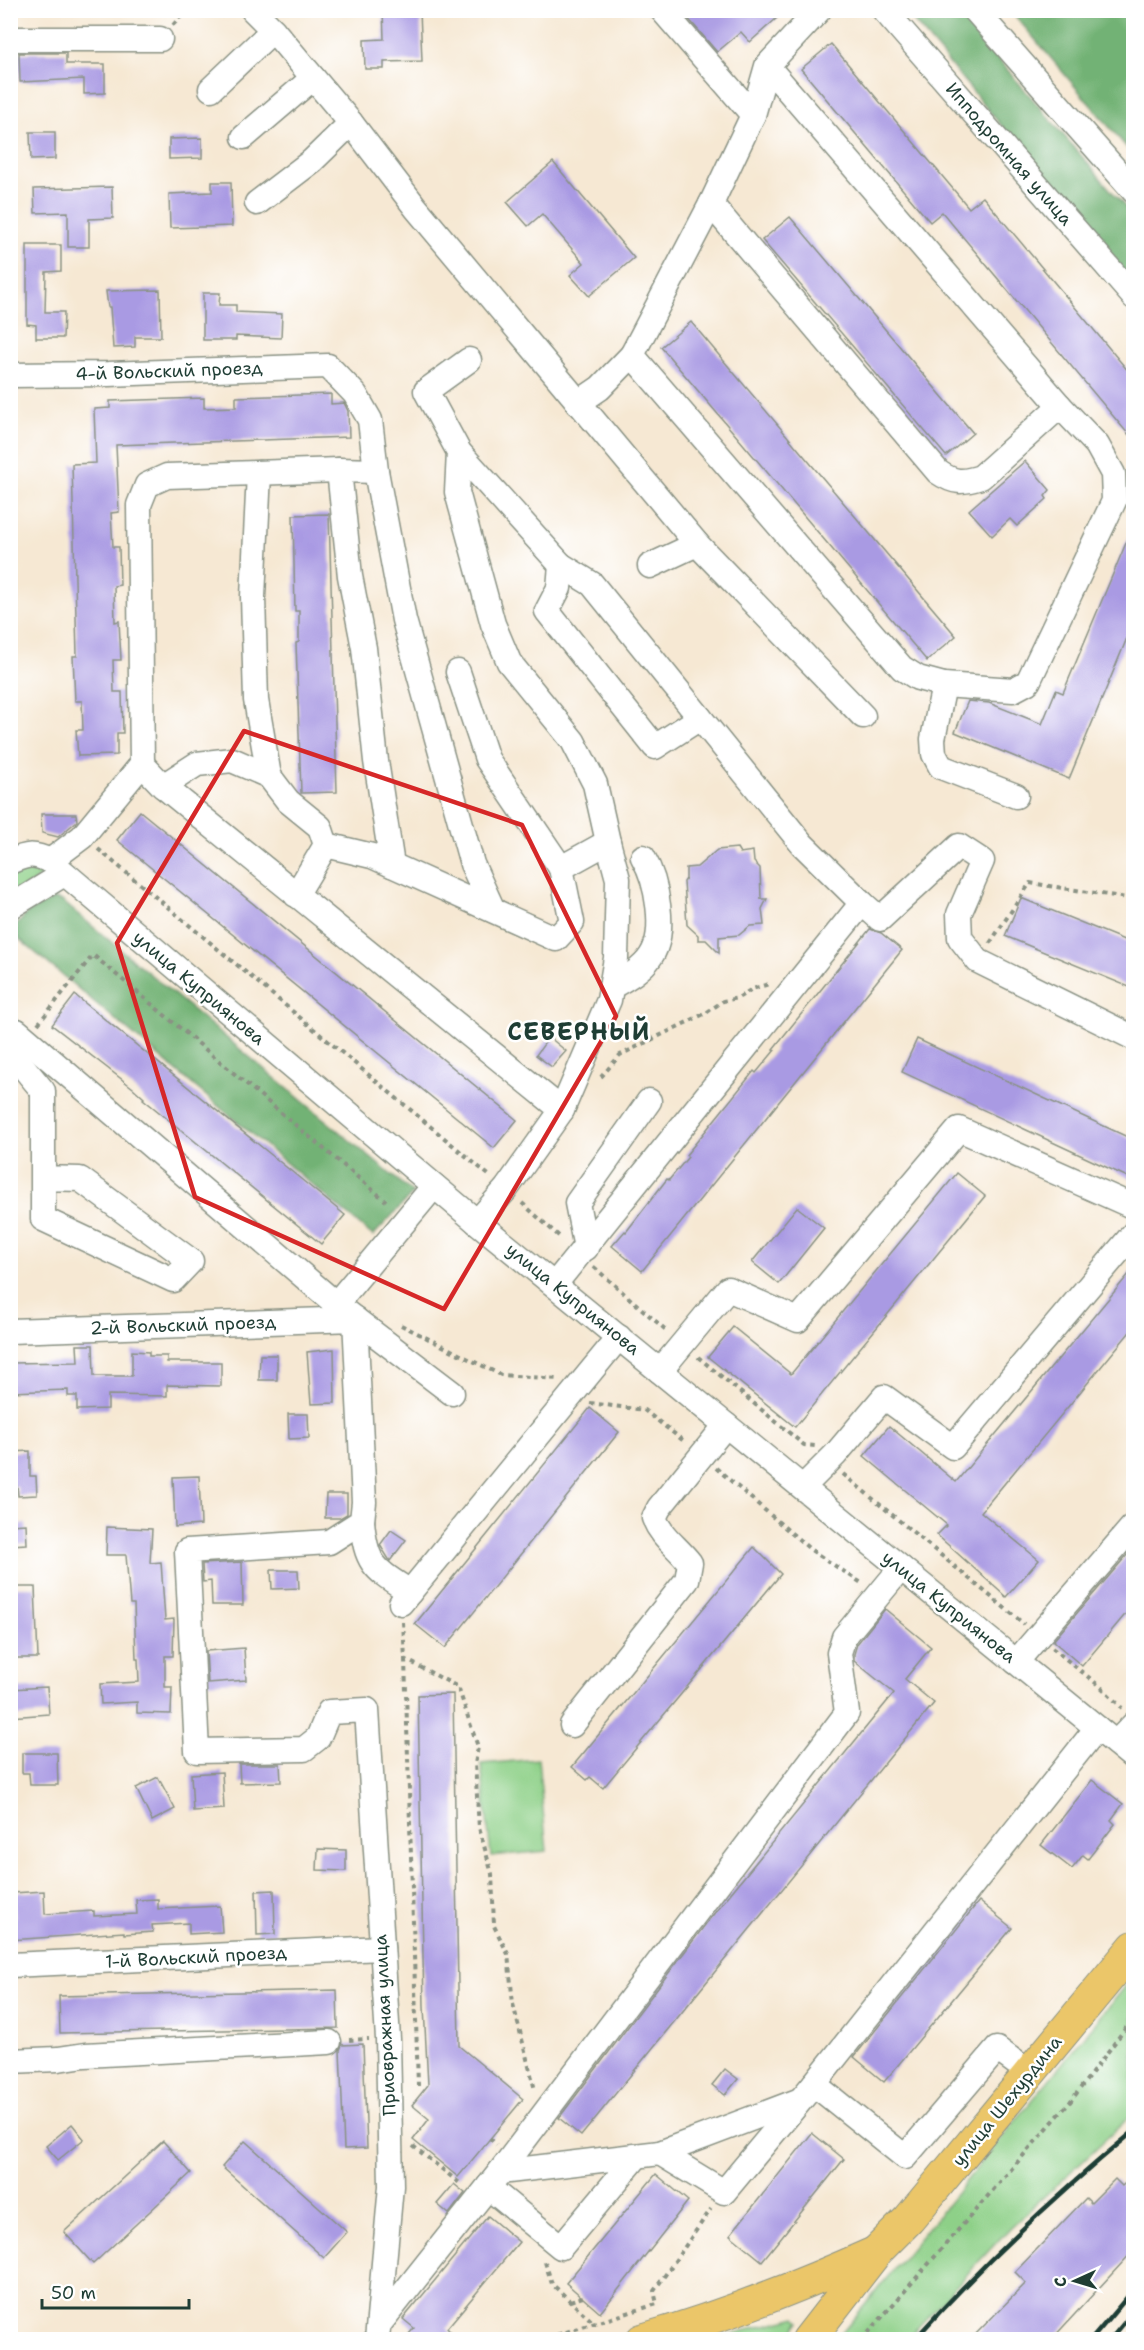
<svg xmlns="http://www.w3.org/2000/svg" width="1144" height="2350" viewBox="0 0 1144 2350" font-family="'Shantell Sans',sans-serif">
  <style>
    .green { fill: #8ed088; stroke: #56865e; stroke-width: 1.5 }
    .forest { fill: #72b274; stroke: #487854; stroke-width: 1.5 }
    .building { fill: #a99ae3 }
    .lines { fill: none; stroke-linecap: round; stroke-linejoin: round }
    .minor-casing { stroke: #8a9284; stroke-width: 27 }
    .major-casing { stroke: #8a9284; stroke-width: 34 }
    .path { stroke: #8a9284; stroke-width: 4; stroke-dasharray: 4.5 4.5; stroke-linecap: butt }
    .minor { stroke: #fff; stroke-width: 24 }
    .major { stroke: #ebc669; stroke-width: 32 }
    .rail { stroke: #1f3d34; stroke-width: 4.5 }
    .marked { fill: none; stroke: #d62828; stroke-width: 4.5; stroke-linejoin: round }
    .labels { text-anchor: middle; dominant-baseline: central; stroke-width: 5; stroke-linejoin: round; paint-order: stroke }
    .street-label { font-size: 18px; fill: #1f3d34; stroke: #fff }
    .district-label { font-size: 24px; font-weight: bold; letter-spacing: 1.5px; fill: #1f3d34; stroke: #fff }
  </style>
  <rect width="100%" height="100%" fill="#fff"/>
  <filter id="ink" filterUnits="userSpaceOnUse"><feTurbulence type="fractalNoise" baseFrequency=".0167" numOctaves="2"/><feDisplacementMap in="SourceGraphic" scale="12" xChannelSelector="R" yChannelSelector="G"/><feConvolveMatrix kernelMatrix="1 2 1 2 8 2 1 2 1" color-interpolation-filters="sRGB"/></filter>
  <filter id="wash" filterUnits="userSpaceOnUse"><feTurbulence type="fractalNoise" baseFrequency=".008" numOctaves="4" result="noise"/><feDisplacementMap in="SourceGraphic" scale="24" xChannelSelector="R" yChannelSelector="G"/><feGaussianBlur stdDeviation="1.35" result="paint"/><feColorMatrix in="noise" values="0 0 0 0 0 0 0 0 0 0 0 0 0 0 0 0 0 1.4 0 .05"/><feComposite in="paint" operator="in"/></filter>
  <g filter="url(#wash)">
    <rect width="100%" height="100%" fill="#f6e8d3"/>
    <g class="green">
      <polygon points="19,864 42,868 42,875 11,899 11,873"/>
      <polygon points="538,1759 547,1851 491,1856 481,1764"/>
      <polygon points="1133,1977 1133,2114 1010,2228 907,2339 837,2339"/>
      <polygon points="796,2317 800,2321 787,2339 714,2339"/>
    </g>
    <g class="forest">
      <polygon points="905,11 957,11 1133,216 1133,282"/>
      <polygon points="1011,11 1133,11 1133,155"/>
      <polygon points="54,899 62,901 413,1193 373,1236 18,938 16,926 27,913"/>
    </g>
    <g id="blocks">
      <g class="building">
        <polygon points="383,10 420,10 422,61 384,62 384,69 365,69 364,40 384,39"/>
        <polygon points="681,10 786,10 750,42 741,32 717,52"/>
        <polygon points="831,44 969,208 983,197 1134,378 1134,441 942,212 930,222 801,69"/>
        <polygon points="19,53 66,53 66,64 105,64 105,93 84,94 84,79 20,82"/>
        <polygon points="30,132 55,132 55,159 31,160"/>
        <polygon points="202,138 202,158 169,159 169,139"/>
        <polygon points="553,162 634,258 589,296 570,275 584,263 542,214 528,226 507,202"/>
        <polygon points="212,182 231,182 232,226 170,228 169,194 212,192"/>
        <polygon points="112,187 113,218 89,219 89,247 68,247 68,212 35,213 34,189"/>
        <polygon points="790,217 973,433 946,456 762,240"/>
        <polygon points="27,245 61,245 61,271 46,272 45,312 64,312 63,338 36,338 36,325 27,324"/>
        <polygon points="160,290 161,337 135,337 135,347 113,348 110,307 108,307 106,291"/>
        <polygon points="203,293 220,293 219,305 236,305 236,312 282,314 281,338 236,336 236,340 203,340"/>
        <polygon points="691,322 956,636 927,661 661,347"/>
        <polygon points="331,394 331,404 344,403 348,411 349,437 116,445 119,512 111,513 113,547 119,547 120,585 114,586 115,622 119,621 121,660 113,660 114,692 122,692 123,733 117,733 117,755 78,756 76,730 83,730 82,701 75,701 73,656 77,656 72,464 96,463 94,409 110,408 110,401 204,398 204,408 236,407 236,397"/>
        <polygon points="1025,461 1050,490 1045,496 1047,499 1017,526 1010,519 992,536 969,510"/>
        <polygon points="329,514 337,792 301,793 296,643 299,642 299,611 295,611 293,515"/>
        <polygon points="1134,524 1134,621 1069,779 955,732 968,701 989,703 1042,724 1056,690 1063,693"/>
        <polygon points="140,811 517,1120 494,1148 117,840"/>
        <polygon points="41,814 76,814 77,821 58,837 42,833"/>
        <polygon points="737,848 740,853 753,851 754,862 760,868 761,899 767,899 762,909 764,925 750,926 739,935 719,937 719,953 706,940 698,940 698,935 687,925 684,882 686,879 686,868 697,867 717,850"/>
        <polygon points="1021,898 1134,944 1134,989 1005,936"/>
        <polygon points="870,929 881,933 902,950 642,1271 612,1246 625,1231 626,1232 667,1179 669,1180 688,1157 686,1155 754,1071 756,1073 775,1050 773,1049"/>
        <polygon points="75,995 345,1215 321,1244 143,1099 144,1098 133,1088 52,1025"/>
        <polygon points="549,1037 566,1051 552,1067 536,1055"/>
        <polygon points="917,1039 1134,1140 1134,1180 902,1072"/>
        <polygon points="957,1173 985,1196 795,1427 708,1357 733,1327 791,1374"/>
        <polygon points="797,1207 824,1228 779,1284 752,1262"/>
        <polygon points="1134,1268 1134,1327 981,1512 1039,1560 1006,1597 937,1535 947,1525 864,1456 889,1426 956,1482"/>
        <polygon points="77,1345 93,1345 94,1376 132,1376 132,1351 149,1352 149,1356 167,1356 167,1362 221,1362 221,1386 167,1385 167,1396 108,1395 108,1409 77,1410 77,1396 68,1396 68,1390 10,1392 10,1363 78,1362"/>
        <polygon points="334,1349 335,1403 311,1404 307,1352"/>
        <polygon points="260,1355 277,1355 277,1380 259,1380"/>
        <polygon points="590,1408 619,1432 445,1648 415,1624"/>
        <polygon points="288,1414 308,1414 309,1438 289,1439"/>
        <polygon points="30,1451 30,1476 36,1476 37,1495 18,1496 17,1486 10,1486 12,1452"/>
        <polygon points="199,1476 201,1525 175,1527 173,1477"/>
        <polygon points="326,1494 347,1494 347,1514 340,1518 325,1518"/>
        <polygon points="26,1524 27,1544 10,1545 10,1525"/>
        <polygon points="107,1527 152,1529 150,1563 161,1562 165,1620 174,1619 173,1656 165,1656 165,1687 172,1687 171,1714 137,1713 137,1702 101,1704 100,1684 139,1682 138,1659 136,1659 134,1604 130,1604 126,1555 106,1555"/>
        <polygon points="391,1530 406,1540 390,1561 380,1545"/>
        <polygon points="754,1547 781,1574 603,1788 590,1777 587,1780 572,1767"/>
        <polygon points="1134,1547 1134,1604 1082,1666 1053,1641"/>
        <polygon points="242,1562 243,1605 212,1605 211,1581 203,1582 202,1564"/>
        <polygon points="271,1570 298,1570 299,1588 272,1589"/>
        <polygon points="10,1587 35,1587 38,1658 10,1658"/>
        <polygon points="885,1609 931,1647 905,1679 934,1703 581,2136 559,2118 708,1921 894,1693 854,1661 854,1654 857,1644"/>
        <polygon points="244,1648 246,1680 208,1683 206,1651"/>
        <polygon points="47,1687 49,1714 10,1717 10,1689"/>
        <polygon points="453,1694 459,2046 523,2099 458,2177 413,2140 429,2119 412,2105 428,2085 424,2007 418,1695"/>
        <polygon points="22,1753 57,1753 58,1785 30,1785 29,1773 22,1773"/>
        <polygon points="239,1764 280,1764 281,1782 240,1783"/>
        <polygon points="222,1772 224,1809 193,1811 191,1774"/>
        <polygon points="158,1777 175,1809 152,1821 136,1788"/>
        <polygon points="1092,1780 1123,1804 1111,1820 1115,1824 1088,1859 1083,1855 1072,1869 1041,1845"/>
        <polygon points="318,1849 346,1850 346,1871 317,1870"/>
        <polygon points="274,1890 275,1934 257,1935 256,1891"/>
        <polygon points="44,1891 45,1914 94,1911 94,1916 137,1914 136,1900 158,1899 158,1909 220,1906 222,1932 189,1934 189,1923 152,1925 153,1932 124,1934 124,1932 10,1940 10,1919 15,1919 13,1893"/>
        <polygon points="979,1901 1012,1928 884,2082 854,2057"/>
        <polygon points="337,1990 338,2028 60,2033 59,1996"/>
        <polygon points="363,2044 367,2148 344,2149 340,2050 342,2045"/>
        <polygon points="725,2069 738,2079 725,2095 712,2085"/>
        <polygon points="72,2124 84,2139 58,2160 46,2146"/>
        <polygon points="812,2133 844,2159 762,2261 730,2235"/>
        <polygon points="163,2141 191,2173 93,2264 64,2232"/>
        <polygon points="245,2141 347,2232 324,2258 222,2167"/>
        <polygon points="656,2174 688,2201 600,2313 566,2283"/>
        <polygon points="1134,2175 1134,2250 1051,2340 970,2340 1026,2283 1015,2272 1086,2198 1091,2203 1115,2179 1122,2186"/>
        <polygon points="454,2184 465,2193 449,2214 437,2204"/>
        <polygon points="488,2216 519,2242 447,2328 457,2340 404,2340 414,2328 403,2319"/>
      </g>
    </g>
  </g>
  <g filter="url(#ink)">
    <use href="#blocks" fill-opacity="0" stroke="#8a9284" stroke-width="1.5"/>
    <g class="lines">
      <defs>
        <g id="minor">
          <polyline points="253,10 273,30 351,123 312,161 257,203"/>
          <polyline points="662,10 753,115"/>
          <polyline points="884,10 1134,297"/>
          <polyline points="975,10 1134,191"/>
          <polyline points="10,39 160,39"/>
          <polyline points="767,66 1060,406 1097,445 1113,474 1114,501 1028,682 1013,690 944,685 918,678 902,668 632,355 711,204 753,115 767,66 819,10"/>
          <polyline points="211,89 273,30"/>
          <polyline points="351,123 416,208 697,544"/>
          <polyline points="244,137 313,78"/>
          <path d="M711 204 938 472C954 483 962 483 981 477L1060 406"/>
          <polyline points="469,360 426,391 459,452 561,565 592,584 802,844 862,903"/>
          <polyline points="10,375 108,374 328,366 355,394 370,420 376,471"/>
          <polyline points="578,403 600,388 632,355"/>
          <polyline points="459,452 457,492 493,624 509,662 573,741 595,784 608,842"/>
          <polyline points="339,470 350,576 364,648 376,761 392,865"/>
          <polyline points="259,473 253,597 256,700 269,776"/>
          <polyline points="561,565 559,588 547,611 655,747 700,718"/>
          <polyline points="650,566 697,544 863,716"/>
          <polyline points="458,672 487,759 561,868 608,842 618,879 616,958 609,1000 562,1110"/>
          <polyline points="944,685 933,739 934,754 941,767 1016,796"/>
          <polyline points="142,764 139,505 147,485 167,476 339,470 376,471 404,620 472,864 493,910"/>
          <polyline points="163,786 197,764 232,760 269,776 288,801 320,827 326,845 296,895"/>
          <polyline points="326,845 372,856 556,939 572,922 561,868"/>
          <polyline points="50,861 82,837 142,764 163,786 562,1110 506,1189 477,1222"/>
          <path d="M10 862C27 854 34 853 50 861L477 1222 1134 1758"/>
          <polyline points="10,907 64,874"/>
          <path d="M611 987C625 979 642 970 651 956 667 932 657 881 643 857"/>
          <polyline points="10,1031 17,1031 336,1304 434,1186"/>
          <polyline points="10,1051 43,1091 43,1219 173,1280 191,1261 80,1179 43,1178"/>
          <polyline points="586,1248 577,1203 649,1101"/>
          <polyline points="555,1284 862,903 880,919 959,846 982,861 959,914 960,938 978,961 1134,1038"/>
          <polyline points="347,1313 452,1393"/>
          <polyline points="10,1331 355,1319 364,1502 362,1521 329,1542 187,1551 197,1751 304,1749 318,1738 329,1712 367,1710 388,2039 391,2186 377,2340"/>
          <polyline points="660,1371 728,1289 798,1320 959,1129 1134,1207"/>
          <polyline points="803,1487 835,1455 884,1397 953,1447 1134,1233"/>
          <path d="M362 1521C366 1566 375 1569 410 1592"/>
          <polyline points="401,1603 619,1337"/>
          <polyline points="1016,1662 1134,1525"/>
          <path d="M572 1725 687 1580 690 1563C677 1546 662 1538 654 1518L659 1508 726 1425"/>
          <polyline points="1116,1743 1134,1724"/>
          <polyline points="10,1965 382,1948"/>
          <polyline points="10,2061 58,2059 85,2055 329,2042"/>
          <polyline points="814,2084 905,2157 997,2049 1030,2073"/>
          <polyline points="660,2153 724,2192 814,2084 1097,1728"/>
          <polyline points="500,2172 847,1713 839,1653 844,1637 901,1568"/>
          <polyline points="488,2187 561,2247 637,2156"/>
          <polyline points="380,2323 500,2172 660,2153 798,2101"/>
        </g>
        <g id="major">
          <path d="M642 2340C722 2317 798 2287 874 2253"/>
          <polyline points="808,2340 877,2251 909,2219 1134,1947"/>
        </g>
      </defs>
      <use href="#minor" class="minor-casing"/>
      <use href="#major" class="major-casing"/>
      <g class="path">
        <polyline points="173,25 187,10"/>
        <polyline points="98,849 491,1177"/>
        <polyline points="990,943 1030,883 1134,899"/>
        <polyline points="38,1024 93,955 386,1201"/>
        <polyline points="601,1077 620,1055 706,1013 723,1001 738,998 752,989 769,984"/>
        <polyline points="522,1203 561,1238"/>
        <polyline points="594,1267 667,1331"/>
        <polyline points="401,1325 501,1375 559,1379"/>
        <polyline points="698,1357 804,1445 815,1446"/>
        <polyline points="590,1403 644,1410 685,1442"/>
        <polyline points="716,1468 811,1550 863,1584"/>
        <polyline points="843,1474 1024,1624"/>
        <polyline points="403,1622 405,1659 458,1687 478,1747 475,1764 479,1828 492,1874 494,1926 508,1954 513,2004 535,2090"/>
        <polyline points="1052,1648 1102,1688 1122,1708"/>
        <polyline points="405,1659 418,2086"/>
        <polyline points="349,2040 369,2039"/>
        <polyline points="490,2138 496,2145"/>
        <polyline points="413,2146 462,2185"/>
        <polyline points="545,2262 552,2284 594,2323"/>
        <polyline points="570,2301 583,2297"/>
        <polyline points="540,2340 657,2304 654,2291 711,2209"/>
        <polyline points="862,2340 1070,2102 1134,2017"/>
      </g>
      <use href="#minor" class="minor"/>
      <use href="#major" class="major"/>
      <g class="rail">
        <path d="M914 2340C982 2264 1055 2196 1134 2131"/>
        <polyline points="1091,2340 1134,2289"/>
        <polyline points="1110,2340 1134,2311"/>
      </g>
    </g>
  </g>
  <path class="marked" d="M244 731 522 825 616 1016 444 1309 195 1197 117 943Z"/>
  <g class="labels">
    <g class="street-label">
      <text transform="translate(1009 154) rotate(49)">Ипподромная улица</text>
      <text transform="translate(169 371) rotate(-2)">4-й Вольский проезд</text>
      <text transform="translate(199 988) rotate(40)">улица Куприянова</text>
      <text transform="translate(573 1299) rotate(39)">улица Куприянова</text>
      <text transform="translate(183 1325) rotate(-2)">2-й Вольский проезд</text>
      <text transform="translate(949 1607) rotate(39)">улица Куприянова</text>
      <text transform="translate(196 1957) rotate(-3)">1-й Вольский проезд</text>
      <text transform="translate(385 2025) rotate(-93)">Приовражная улица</text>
      <text transform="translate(1007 2101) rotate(-51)">улица Шехурдина</text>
    </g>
    <g class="district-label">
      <text x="579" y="1032">СЕВЕРНЫЙ</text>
    </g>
  </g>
  <rect width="1144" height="2350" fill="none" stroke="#fff" stroke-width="36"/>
  <g transform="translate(1075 2281) rotate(266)" stroke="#ffffff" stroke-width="4.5" paint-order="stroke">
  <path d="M0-4.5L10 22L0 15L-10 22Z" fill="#1f3d34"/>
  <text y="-9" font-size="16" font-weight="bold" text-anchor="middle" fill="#1f3d34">С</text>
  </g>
  <path d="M42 2299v9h147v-9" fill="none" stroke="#1f3d34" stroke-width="3"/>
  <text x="51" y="2299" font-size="18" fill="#1f3d34" stroke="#ffffff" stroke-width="4.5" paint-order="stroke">50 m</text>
</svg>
